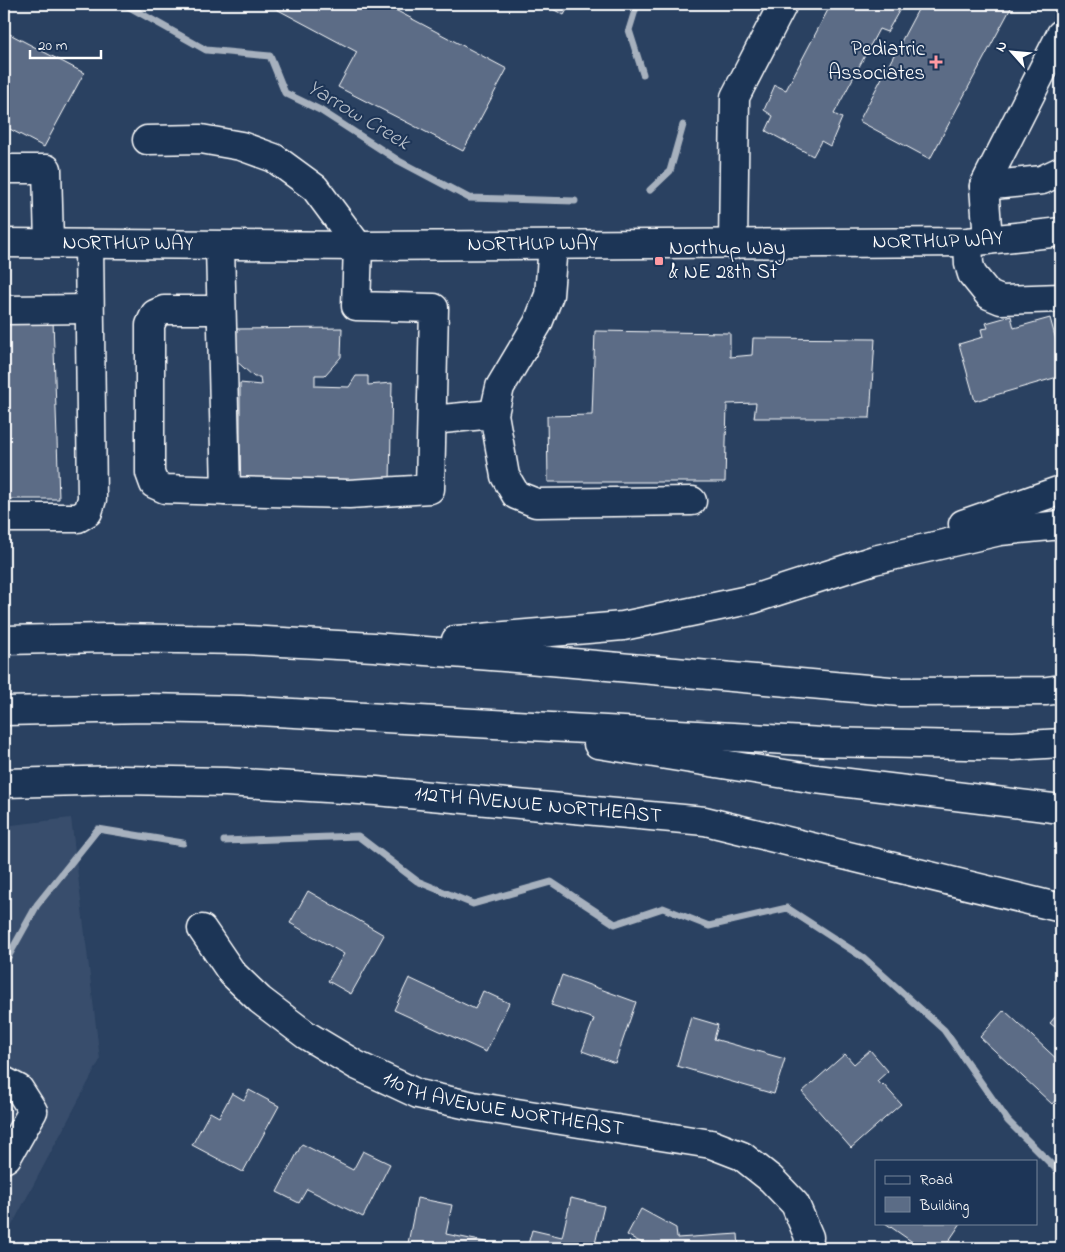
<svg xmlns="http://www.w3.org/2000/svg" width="1065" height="1252" viewBox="0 0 1065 1252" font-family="'Indie Flower',sans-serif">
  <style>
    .built { fill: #394e6c }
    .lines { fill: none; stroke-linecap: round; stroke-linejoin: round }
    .stream { stroke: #a7b1be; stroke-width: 7 }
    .building { fill: #5b6c86; stroke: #fff }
    .minor-casing { stroke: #fff; stroke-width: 31 }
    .major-casing { stroke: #fff; stroke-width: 31 }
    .highway-casing { stroke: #fff; stroke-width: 31 }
    .minor { stroke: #1d3557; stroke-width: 28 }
    .major { stroke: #1d3557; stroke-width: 28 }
    .highway { stroke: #1d3557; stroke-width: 28 }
    .poi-dot { fill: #ff9aa2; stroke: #1d3557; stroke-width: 2 }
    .labels { text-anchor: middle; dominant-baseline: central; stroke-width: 4; stroke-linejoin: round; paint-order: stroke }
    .poi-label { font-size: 21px; fill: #fff; stroke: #1d3557; text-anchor: end }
    .street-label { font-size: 21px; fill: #fff; stroke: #1d3557 }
    .water-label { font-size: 22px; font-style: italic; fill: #b6bec8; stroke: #1d3557 }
  </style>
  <rect width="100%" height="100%" fill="#2a4161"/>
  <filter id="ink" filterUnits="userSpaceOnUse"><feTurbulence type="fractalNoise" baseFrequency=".02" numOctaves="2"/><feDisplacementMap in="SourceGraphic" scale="10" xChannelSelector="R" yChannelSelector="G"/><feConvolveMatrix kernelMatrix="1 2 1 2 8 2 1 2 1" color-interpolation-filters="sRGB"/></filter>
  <g filter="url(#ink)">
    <polygon class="built" points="71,818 100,1060 4,1240 4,826"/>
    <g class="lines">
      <g class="stream">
        <polyline points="124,4 206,50 270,56 285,93 320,110 399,161 469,198 575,201"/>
        <polyline points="637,4 629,30 643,74"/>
        <polyline points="650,190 670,171 683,125"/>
        <polyline points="224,841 358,836 417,881 473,904 551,882 615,924 663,908 709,926 787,908 864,958 944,1030 1008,1121 1061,1174"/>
        <polyline points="4,957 8,957 37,905 98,829 183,843"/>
      </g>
    </g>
    <g class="building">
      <polygon points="267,4 384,4 507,69 463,151 338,87 357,52"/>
      <polygon points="543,4 570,4 564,15"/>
      <polygon points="826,4 903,4 887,32 879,29 834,114 842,118 830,146 821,141 813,156 766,131 773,116 764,110 775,85 786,90 830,6"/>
      <polygon points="921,4 1013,4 930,159 859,121"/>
      <polygon points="4,31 84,73 44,147 4,126"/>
      <polygon points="1011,316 1014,328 1050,318 1061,358 1061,376 975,401 959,344 983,337 981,329 988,328 986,323"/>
      <polygon points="53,320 59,499 4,499 4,322"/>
      <polygon points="342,328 341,357 325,375 315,375 315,386 349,387 356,376 368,376 368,385 392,383 390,481 240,480 240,383 261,385 260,377 254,377 233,358 234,329"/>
      <polygon points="595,331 730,333 730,357 752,355 753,338 875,339 870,418 754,418 756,403 727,404 725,482 548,482 547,416 592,415"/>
      <polygon points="308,891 384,935 351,994 328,981 344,954 290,923"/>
      <polygon points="562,975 636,1002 615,1063 582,1051 594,1019 551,1005"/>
      <polygon points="409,978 475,1009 483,991 509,1003 486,1052 394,1010"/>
      <polygon points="1004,1010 1061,1063 1061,1094 1052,1104 980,1037"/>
      <polygon points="1061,1010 1061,1032 1050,1023"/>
      <polygon points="691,1017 718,1025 714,1039 785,1059 774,1094 677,1066"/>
      <polygon points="870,1050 888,1071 877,1081 881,1086 883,1084 901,1104 851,1148 802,1092 845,1054 854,1064"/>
      <polygon points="249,1090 279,1106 243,1172 192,1145 210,1112 219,1117 232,1093 244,1100"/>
      <polygon points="302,1144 353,1170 363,1151 390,1164 363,1217 307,1189 299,1203 277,1192"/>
      <polygon points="417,1198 452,1205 446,1234 490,1243 489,1248 407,1248"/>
      <polygon points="571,1198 604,1206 594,1248 527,1248 532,1230 562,1237"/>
      <polygon points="641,1209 676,1228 677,1238 738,1234 739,1248 651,1248 627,1235"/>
      <polygon points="885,1223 961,1223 944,1248 921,1248"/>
    </g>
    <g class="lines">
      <defs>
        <g id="minor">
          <polyline points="147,140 201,139 241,146 274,158 315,188 358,246 356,306 434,308 430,489 349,494 226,491 220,246"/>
          <polyline points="4,169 47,169 49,243"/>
          <polyline points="984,186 1042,180 1061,171"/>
          <polyline points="988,240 984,186 1061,34"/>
          <polyline points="968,242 969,264 972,274 989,295 1001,300 1061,298"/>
          <polyline points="553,245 549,295 538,323 500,387 494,414 505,476 516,495 536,503 692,501"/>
          <polyline points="733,245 735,97 783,4"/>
          <polyline points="4,310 89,309"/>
          <polyline points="221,310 164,310 155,314 150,325 150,473 154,484 165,489 226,491"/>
          <polyline points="432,420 494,414"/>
          <polyline points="4,518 78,518 88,512 92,499 89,244"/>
          <path id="s1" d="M202 929 232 973 260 1000 306 1035 356 1065 418 1094 473 1106 711 1144 742 1156 771 1179 795 1204 809 1237 808 1248"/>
          <polyline points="4,1081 19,1089 33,1111 7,1157 4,1159"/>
        </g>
        <g id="major">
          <path id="s2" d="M4 243 358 246 968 242 1061 232"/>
          <path id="s3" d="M4 783 123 780 226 782 376 791 705 821 1061 908"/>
        </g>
        <g id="highway">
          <polyline points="963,524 1061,490"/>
          <polyline points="4,640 108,638 246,640 374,647 528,659 901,692 1047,691 1061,689"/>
          <polyline points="456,640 623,626 753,599 874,560 1000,531 1061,525"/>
          <polyline points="4,711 146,708 240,710 823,742 1013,746 1061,743"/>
          <polyline points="598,744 816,779 1061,809"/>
        </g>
      </defs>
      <use href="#minor" class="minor-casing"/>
      <use href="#major" class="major-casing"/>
      <use href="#highway" class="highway-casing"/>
      <use href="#minor" class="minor"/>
      <use href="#major" class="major"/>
      <use href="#highway" class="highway"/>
    </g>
  </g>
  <g class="poi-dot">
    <path d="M933.5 54.5h5v5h5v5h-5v5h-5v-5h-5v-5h5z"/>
    <rect x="654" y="256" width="10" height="10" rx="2.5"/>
  </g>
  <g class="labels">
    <g class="poi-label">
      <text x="925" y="50">Pediatric<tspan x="925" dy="24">Associates</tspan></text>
      <text x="669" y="249" text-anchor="start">Northup Way<tspan x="669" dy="24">&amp; NE 28th St</tspan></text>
    </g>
    <g class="street-label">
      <text stroke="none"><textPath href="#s2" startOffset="934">NORTHUP WAY</textPath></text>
      <text stroke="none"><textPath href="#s2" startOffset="124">NORTHUP WAY</textPath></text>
      <text stroke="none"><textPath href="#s2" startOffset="529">NORTHUP WAY</textPath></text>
      <text stroke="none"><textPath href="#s3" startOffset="535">112TH AVENUE NORTHEAST</textPath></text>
      <text stroke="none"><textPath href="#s1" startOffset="362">110TH AVENUE NORTHEAST</textPath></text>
    </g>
    <g class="water-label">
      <text transform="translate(358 116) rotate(31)">Yarrow Creek</text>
    </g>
  </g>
  <rect width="1065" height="1252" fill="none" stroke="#1d3557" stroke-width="20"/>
  <rect x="10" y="10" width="1045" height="1232" fill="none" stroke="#fff" stroke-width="2" filter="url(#ink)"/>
  <rect x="875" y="1160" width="162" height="65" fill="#1d3557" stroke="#77869a"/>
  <rect x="885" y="1176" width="25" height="8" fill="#1d3557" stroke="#77869a"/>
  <text x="920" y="1184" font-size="15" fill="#ffffff">Road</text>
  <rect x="885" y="1197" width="25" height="15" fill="#5b6c86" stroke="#77869a"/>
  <text x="920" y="1210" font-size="15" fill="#ffffff">Building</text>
  <g transform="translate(1012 52) rotate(297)" stroke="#1d3557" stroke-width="4" paint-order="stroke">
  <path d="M0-4L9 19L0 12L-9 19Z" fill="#ffffff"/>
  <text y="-8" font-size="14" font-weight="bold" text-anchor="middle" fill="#ffffff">N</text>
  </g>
  <path d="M30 50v8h71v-8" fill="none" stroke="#ffffff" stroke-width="2.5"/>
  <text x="38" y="50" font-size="15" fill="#ffffff" stroke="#1d3557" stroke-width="4" paint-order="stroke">20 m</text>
</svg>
